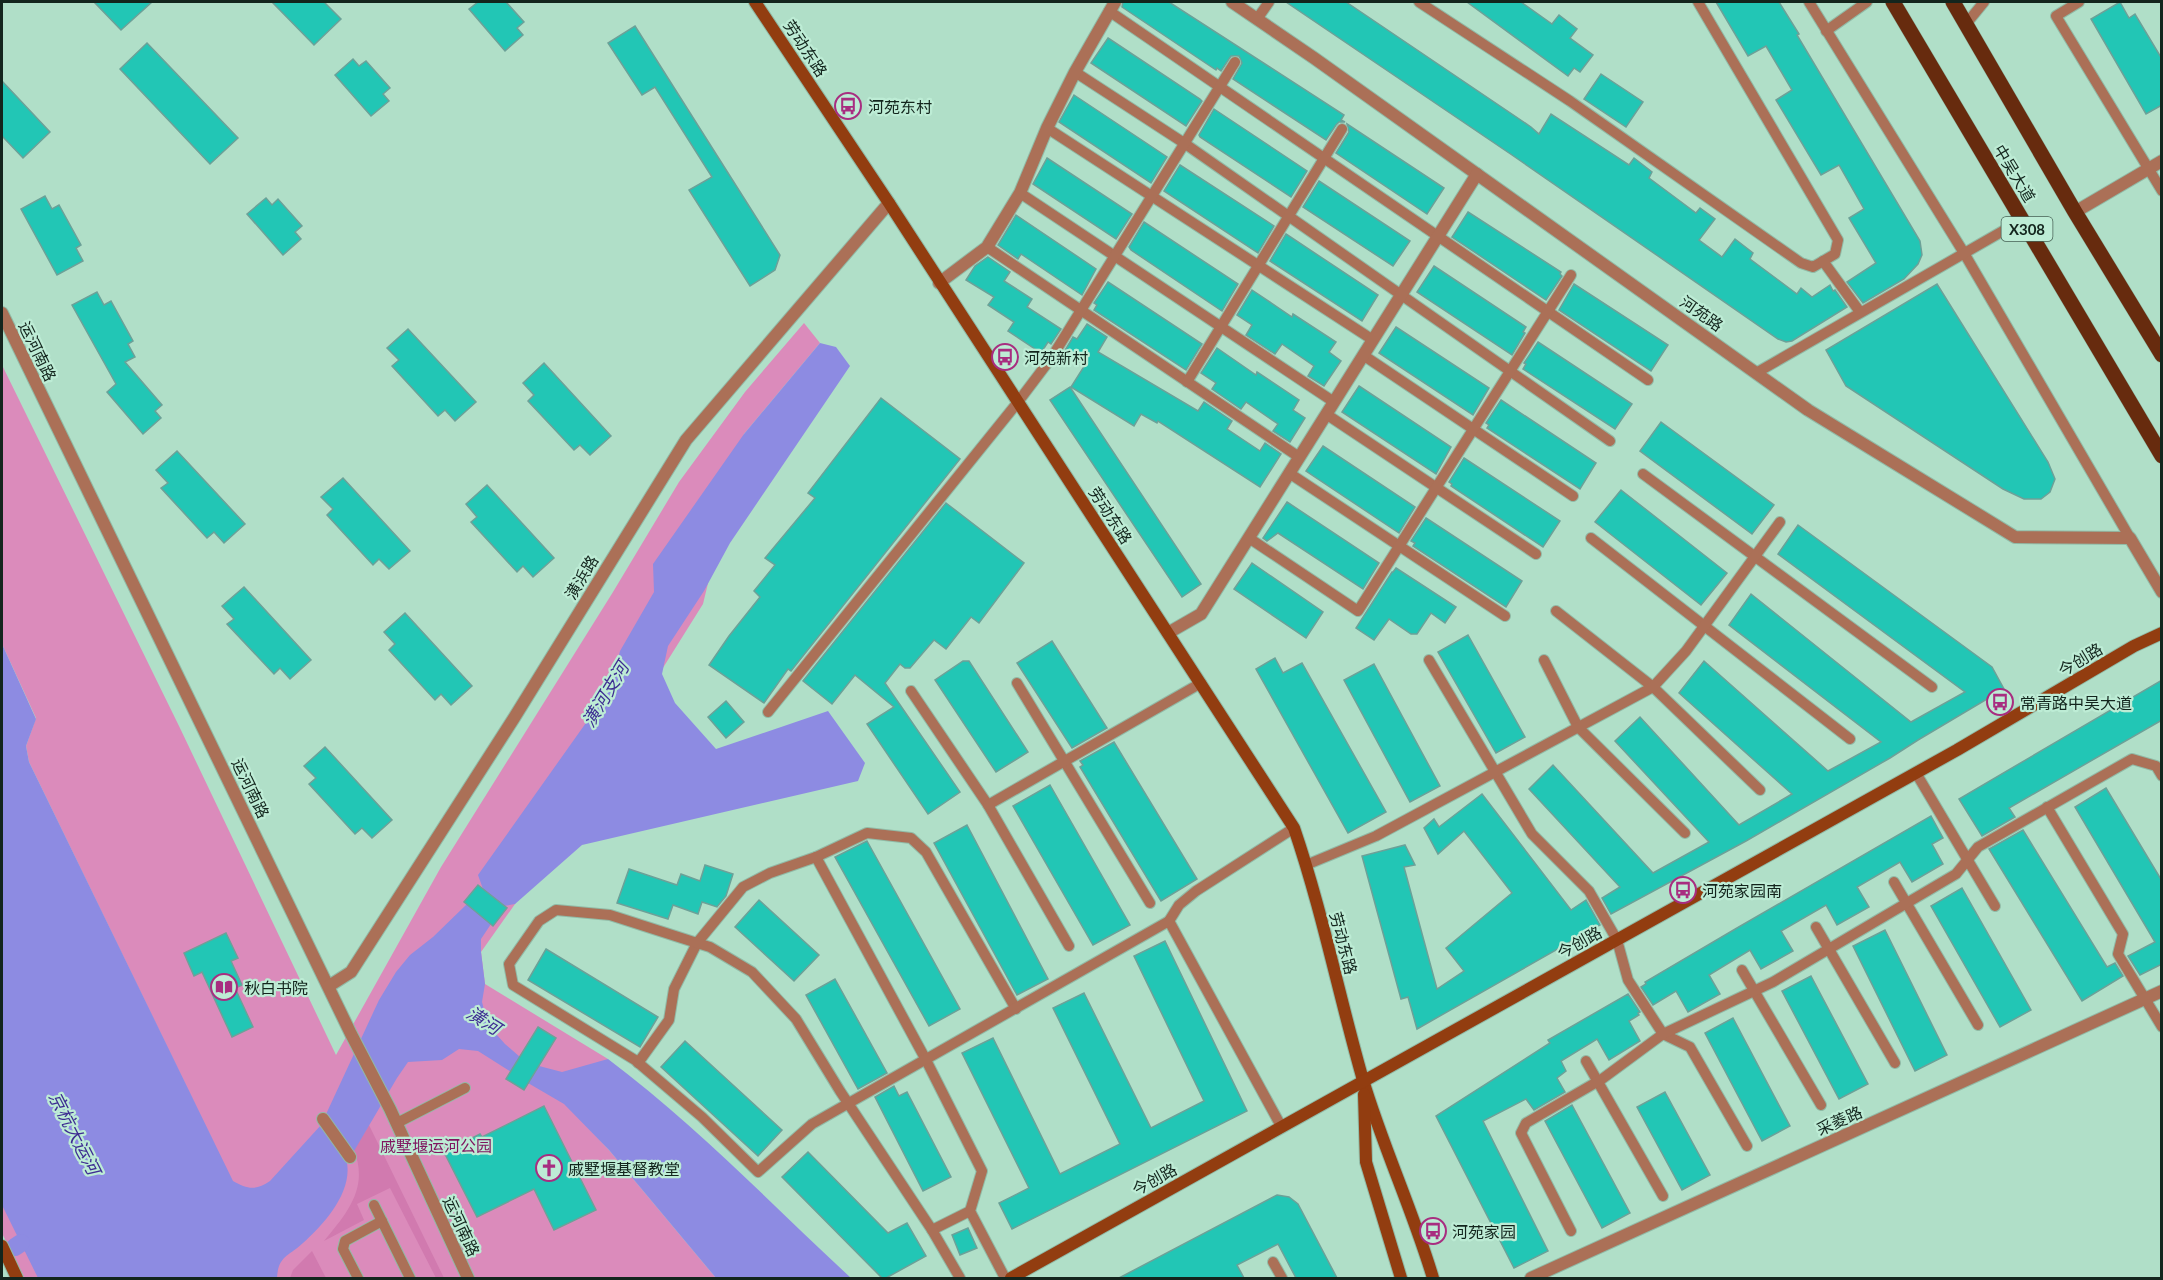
<svg xmlns="http://www.w3.org/2000/svg" width="2163" height="1280" viewBox="0 0 2163 1280" font-family="Lato,'Noto Sans SC',sans-serif">
  <style>
    .green { fill: #db8bbb }
    .forest { fill: #d17aaf }
    .water { fill: #8d8be2 }
    .lines { fill: none; stroke-linecap: round; stroke-linejoin: round }
    .canal { stroke: #8d8be2; stroke-width: 18 }
    .building { fill: #22c6b5; stroke: #6ca198; stroke-width: 1.5 }
    .lane-casing { stroke: #91baa6; stroke-width: 12 }
    .street-casing { stroke: #91baa6; stroke-width: 14 }
    .secondary-casing { stroke: #91baa6; stroke-width: 14 }
    .primary-casing { stroke: #91baa6; stroke-width: 16 }
    .lane { stroke: #ab7057; stroke-width: 10 }
    .street { stroke: #ab7057; stroke-width: 12 }
    .secondary { stroke: #923d10; stroke-width: 12 }
    .primary { stroke: #672b0e; stroke-width: 15 }
    .labels { text-anchor: middle; dominant-baseline: central; stroke-width: 4.5; stroke-linejoin: round; paint-order: stroke }
    .shield { fill: #bdecd5; stroke: #466154; stroke-width: 1.5 }
    .shield-label { font-size: 15px; font-weight: bold; fill: #13251d }
    .street-label { font-size: 16px; fill: #13251d; stroke: #bdecd5 }
    .poi-label { font-size: 16px; fill: #13251d; stroke: #bdecd5; text-anchor: start }
    .park-label { font-size: 16px; fill: #801660; stroke: #bdecd5 }
    .water-label { font-size: 18px; font-style: italic; fill: #3e2d92; stroke: #bdecd5 }
  </style>
  <rect width="100%" height="100%" fill="#b0dfc8"/>
  <g class="green">
    <polygon points="804,323 820,343 744,434 703,604 515,904 481,952 485,984 608,1059 565,1103 609,1150 716,1278 274,1278 225,1166 29,762 26,746 36,718 2,644 2,365 179,726 336,1055 441,867 613,592 679,482 745,392"/>
    <polygon points="2,1194 43,1278 23,1278 2,1233"/>
  </g>
  <g class="forest">
    <path d="M369 1125 444 1278H436L390 1188 357 1204 364 1220 324 1241C347 1213 369 1188 354 1150Z"/>
    <polygon points="312,1251 326,1278 290,1278 293,1270"/>
  </g>
  <g class="water">
    <polygon points="820,343 836,347 850,366 730,543 704,591 668,646 662,674 675,703 716,749 828,711 865,763 858,781 582,845 515,904 504,906 483,889 478,875 610,689 620,651 654,592 653,564 744,434"/>
    <path d="M2 644 36 719 26 746 29 762 233 1181C247 1189 256 1191 270 1181L321 1125 379 1000 396 972 410 955 433 937 467 904 491 924 481 939V952L485 984 482 1002 488 1025 505 1044 520 1057 511 1072 478 1051 459 1049 442 1060 408 1062 397 1078 347 1163C352 1193 324 1224 303 1243 289 1256 278 1256 277 1278H38L2 1205Z"/>
    <path d="M608 1059C696 1125 771 1204 851 1278H716L609 1150 564 1104 528 1083 539 1066 562 1072Z"/>
  </g>
  <g class="lines">
    <polyline class="canal" points="15,1247 21,1243"/>
  </g>
  <g class="building">
    <polygon points="94,2 152,2 121,30"/>
    <polygon points="272,2 324,2 341,19 314,45"/>
    <polygon points="478,2 506,2 524,22 517,28 523,35 505,51 469,9"/>
    <polygon points="1123,2 1169,2 1344,115 1341,120 1345,122 1339,122 1336,125 1326,140 1233,79 1242,63 1239,56 1231,56 1221,71 1217,68 1216,70 1122,7"/>
    <polygon points="1286,2 1346,2 1531,127 1539,134 1551,114 1629,165 1634,158 1652,172 1649,178 1696,213 1700,208 1715,219 1699,240 1722,257 1735,239 1753,253 1750,259 1797,294 1801,288 1812,297 1830,285 1833,291 1835,290 1847,307 1792,341 1786,342 1778,339 1512,155"/>
    <polygon points="1467,2 1521,2 1552,24 1559,15 1577,29 1570,38 1593,55 1580,72 1574,68 1568,76"/>
    <polygon points="1716,2 1779,2 1799,34 1797,35 1920,241 1922,255 1918,264 1904,279 1863,303 1847,282 1876,263 1849,218 1864,209 1839,165 1821,175 1776,100 1792,90 1766,46 1748,56"/>
    <polygon points="2120,2 2129,18 2135,14 2162,59 2162,105 2146,114 2091,19"/>
    <polygon points="635,26 780,255 775,270 750,286 689,190 712,177 655,87 642,95 608,43"/>
    <polygon points="1108,38 1200,99 1202,101 1186,126 1091,63"/>
    <polygon points="147,43 238,138 210,164 120,69"/>
    <polygon points="353,59 359,66 366,61 390,88 383,94 389,101 371,116 335,75"/>
    <polygon points="1601,74 1643,102 1626,127 1584,99"/>
    <polygon points="2,81 50,132 23,158 2,136"/>
    <polygon points="1074,95 1167,157 1151,183 1059,122"/>
    <polygon points="1214,109 1307,171 1291,197 1200,137 1199,135"/>
    <polygon points="1347,124 1444,188 1427,214 1336,153 1349,132"/>
    <polygon points="1047,158 1132,214 1116,239 1033,184"/>
    <polygon points="1180,165 1274,226 1258,253 1164,191"/>
    <polygon points="1319,181 1410,241 1393,266 1303,207"/>
    <polygon points="45,196 52,209 59,205 81,245 76,248 83,261 57,275 21,209"/>
    <polygon points="266,198 272,205 278,199 302,226 295,232 301,239 283,255 247,214"/>
    <polygon points="1468,212 1561,272 1560,274 1562,276 1546,300 1452,237"/>
    <polygon points="1016,215 1096,269 1082,295 1021,254 1018,259 998,245"/>
    <polygon points="1144,222 1238,284 1222,311 1131,250 1129,247"/>
    <polygon points="1286,234 1378,295 1362,321 1270,261"/>
    <polygon points="988,257 1010,272 1004,281 1032,299 1027,307 1061,329 1051,344 1048,342 1041,353 1008,331 1014,322 988,305 994,297 966,280 975,266"/>
    <polygon points="1434,266 1526,327 1523,332 1525,333 1512,355 1417,292"/>
    <polygon points="1108,282 1202,344 1186,370 1094,310 1097,305 1094,303"/>
    <polygon points="1574,284 1668,345 1651,371 1559,310"/>
    <polygon points="1937,284 2048,462 2055,479 2050,492 2041,499 2024,499 2003,489 1846,386 1826,350"/>
    <polygon points="1252,290 1292,317 1293,314 1336,342 1329,352 1341,361 1324,386 1308,376 1314,366 1282,344 1275,354 1246,335 1252,325 1237,315"/>
    <polygon points="97,292 104,305 111,301 133,341 128,344 135,357 125,362 162,405 155,411 161,418 143,434 107,392 116,384 72,305"/>
    <polygon points="1087,324 1107,337 1098,352 1198,411 1204,402 1232,421 1227,429 1260,451 1265,443 1281,454 1260,487 1158,421 1157,423 1141,414 1134,426 1071,387 1085,365 1064,352 1073,337 1077,339"/>
    <polygon points="1396,327 1489,388 1473,415 1379,353"/>
    <polygon points="408,329 476,402 455,421 445,410 438,416 392,366 399,360 387,348"/>
    <polygon points="1538,342 1632,404 1615,429 1523,369 1526,364 1524,363"/>
    <polygon points="1217,348 1256,375 1257,372 1299,400 1293,410 1305,418 1290,442 1273,431 1278,424 1246,402 1241,409 1212,389 1216,383 1201,373"/>
    <polygon points="544,363 611,436 590,455 580,445 574,450 528,401 534,395 523,383"/>
    <polygon points="1359,386 1451,447 1436,474 1342,412"/>
    <polygon points="1070,387 1201,584 1182,597 1050,400"/>
    <polygon points="881,398 960,459 791,671 788,669 764,703 709,665 729,636 760,597 754,591 775,565 765,558 815,498 808,493"/>
    <polygon points="1501,400 1596,463 1580,489 1487,428 1489,425 1486,423"/>
    <polygon points="1661,422 1774,505 1752,534 1640,451"/>
    <polygon points="1323,446 1415,507 1399,533 1306,471"/>
    <polygon points="177,451 245,524 224,543 214,532 207,538 161,488 168,483 156,470"/>
    <polygon points="1464,458 1560,521 1543,547 1451,486 1452,484 1449,482"/>
    <polygon points="343,478 410,551 389,569 379,559 373,565 327,515 333,509 321,497"/>
    <polygon points="487,485 554,558 533,577 523,566 517,572 471,522 477,517 466,504"/>
    <polygon points="1621,490 1727,573 1701,605 1595,522"/>
    <polygon points="1287,502 1379,563 1363,589 1278,533 1267,541 1263,538"/>
    <polygon points="946,503 1024,563 979,623 971,617 946,649 934,640 910,668 905,668 900,664 885,683 960,792 928,814 867,724 894,707 855,675 832,704 803,681"/>
    <polygon points="1426,518 1522,581 1506,607 1413,546 1415,543 1411,541"/>
    <polygon points="1798,525 1992,667 2004,689 1918,740 1890,758 1746,841 1611,914 1602,898 1620,887 1529,789 1553,765 1653,873 1709,842 1615,741 1640,717 1739,825 1792,794 1679,693 1704,661 1828,771 1881,742 1729,625 1751,594 1911,722 1965,692 1778,554"/>
    <polygon points="1252,563 1323,612 1306,638 1234,589"/>
    <polygon points="1396,568 1456,607 1445,623 1431,613 1417,634 1411,634 1389,619 1374,640 1356,628 1392,572 1393,572"/>
    <polygon points="244,587 311,660 290,679 280,668 274,674 227,624 234,619 222,606"/>
    <polygon points="405,613 472,686 451,705 441,694 435,700 389,650 395,644 384,632"/>
    <polygon points="1468,635 1525,737 1496,753 1438,652"/>
    <polygon points="1052,641 1107,728 1072,748 1017,663"/>
    <polygon points="1275,658 1283,673 1302,663 1386,812 1348,833 1256,669"/>
    <polygon points="963,661 969,661 1028,752 996,772 935,680"/>
    <polygon points="1374,664 1440,786 1410,802 1344,680"/>
    <polygon points="2162,680 2162,720 2009,808 2015,817 1982,836 1959,799"/>
    <polygon points="726,701 744,722 726,738 708,717"/>
    <polygon points="1114,742 1197,879 1161,901 1080,767 1083,765 1080,761"/>
    <polygon points="325,747 392,820 372,838 362,828 355,834 309,784 316,778 304,766"/>
    <polygon points="1050,785 1130,925 1093,945 1013,806"/>
    <polygon points="2106,788 2162,881 2162,964 2140,975 2128,956 2155,942 2075,807"/>
    <polygon points="1482,794 1571,910 1586,900 1600,925 1417,1029 1408,997 1401,999 1362,856 1405,845 1415,865 1404,867 1437,989 1464,971 1446,948 1512,893 1464,831 1438,854 1424,828 1434,819 1439,827"/>
    <polygon points="1931,816 1943,838 1932,844 1943,864 1912,882 1900,862 1857,887 1869,907 1837,925 1826,905 1781,931 1793,951 1761,969 1750,950 1709,975 1720,994 1688,1012 1676,991 1653,1005 1641,987 1646,984 1645,982 1737,928"/>
    <polygon points="967,825 1048,979 1017,995 934,843"/>
    <polygon points="2023,830 2107,967 2115,963 2123,976 2082,1001 1989,849"/>
    <polygon points="867,841 960,1009 929,1026 835,857"/>
    <polygon points="705,865 733,874 726,896 717,907 702,902 698,914 673,905 668,919 617,903 629,869 677,885 681,874 700,881"/>
    <polygon points="478,885 507,908 493,926 464,902"/>
    <polygon points="1962,888 2031,1010 2000,1027 1931,906"/>
    <polygon points="759,900 819,955 794,981 735,927"/>
    <polygon points="1885,930 1947,1055 1915,1071 1853,946"/>
    <polygon points="226,933 238,958 231,961 242,985 235,988 253,1027 232,1037 202,972 194,976 184,953"/>
    <polygon points="1165,941 1247,1111 1012,1229 999,1203 1029,1188 962,1053 993,1038 1060,1174 1120,1144 1053,1008 1084,993 1151,1128 1204,1101 1134,956"/>
    <polygon points="546,949 658,1017 640,1047 528,980"/>
    <polygon points="1811,976 1868,1084 1839,1099 1782,991"/>
    <polygon points="835,979 887,1073 858,1089 806,995"/>
    <polygon points="1628,994 1640,1012 1638,1013 1639,1015 1629,1021 1640,1041 1609,1060 1597,1039 1561,1061 1566,1071 1557,1078 1565,1092 1534,1110 1526,1099 1483,1121 1548,1251 1514,1268 1436,1116 1550,1043 1548,1040"/>
    <polygon points="1733,1018 1790,1126 1762,1141 1705,1033"/>
    <polygon points="538,1027 556,1038 524,1090 506,1079"/>
    <polygon points="685,1041 782,1130 758,1156 661,1067"/>
    <polygon points="894,1086 899,1096 907,1092 951,1177 923,1191 875,1097"/>
    <polygon points="1665,1092 1710,1175 1682,1190 1637,1107"/>
    <polygon points="1572,1105 1630,1213 1602,1228 1545,1121"/>
    <polygon points="544,1106 596,1210 554,1230 534,1189 477,1217 444,1152 480,1134 482,1137"/>
    <polygon points="808,1152 888,1233 907,1223 926,1256 886,1278 882,1278 782,1177"/>
    <polygon points="1277,1195 1289,1197 1298,1204 1337,1278 1296,1278 1278,1244 1237,1265 1244,1278 1119,1278"/>
    <polygon points="968,1228 977,1248 960,1255 952,1235"/>
  </g>
  <g class="lines">
    <defs>
      <g id="lane">
        <polyline points="1419,2 1570,101 1801,263 1813,267 1835,254 1838,240 1698,2"/>
        <polyline points="1809,2 1964,253 2130,538"/>
        <polyline points="2079,2 2056,16 2162,191"/>
        <polyline points="1109,11 1648,380"/>
        <polyline points="1257,19 1269,2"/>
        <polyline points="1966,24 1984,2"/>
        <polyline points="1826,31 1867,2"/>
        <polyline points="1075,72 1184,143 1610,441"/>
        <polyline points="1047,128 1373,340"/>
        <polyline points="1020,193 1334,402"/>
        <polyline points="987,247 1299,457"/>
        <polyline points="1823,261 1860,312"/>
        <polyline points="1363,355 1573,496"/>
        <polyline points="1756,373 2022,220"/>
        <polyline points="1187,382 1342,129"/>
        <polyline points="1326,414 1536,554"/>
        <polyline points="1289,473 1505,616"/>
        <polyline points="1643,474 1932,687"/>
        <polyline points="1249,538 1358,611 1571,275"/>
        <polyline points="1591,538 1850,739"/>
        <polyline points="1556,611 1653,687 1760,790"/>
        <polyline points="1429,660 1532,834 1589,891 1617,940 1628,980 1663,1034 1690,1047 1747,1146"/>
        <polyline points="1544,660 1578,727 1685,833"/>
        <polyline points="1017,683 1150,903"/>
        <polyline points="911,691 988,805 1069,946"/>
        <polyline points="768,712 1018,402 1052,357 1235,62"/>
        <polyline points="1916,773 1995,906"/>
        <polyline points="988,805 1201,683"/>
        <polyline points="2047,807 2123,934 2118,954 2162,1027"/>
        <polyline points="816,857 926,1060 982,1171 970,1211 1005,1278"/>
        <polyline points="1306,865 1376,836 1653,687 1686,651 1780,522"/>
        <polyline points="1894,882 1978,1025"/>
        <polyline points="1816,927 1895,1063"/>
        <polyline points="1742,970 1821,1105"/>
        <polyline points="1586,1061 1663,1196"/>
        <polyline points="638,1063 669,1020 674,989 697,943 743,887 770,873 816,857 867,833 911,838 926,852 1016,1009"/>
        <polyline points="397,1123 465,1088"/>
        <polyline points="1281,1126 1169,921 1179,905 1196,891 1294,828"/>
        <polyline points="374,1205 410,1278"/>
        <polyline points="932,1230 970,1211"/>
        <polyline points="1571,1231 1521,1133 1526,1123 1602,1079 1663,1034 1773,982 1956,874 1978,847 2132,759 2156,766 2162,776"/>
        <polyline points="1273,1262 1282,1278"/>
        <polyline points="358,1278 343,1249 345,1241 382,1221"/>
        <polyline points="960,1278 932,1230 840,1091 796,1019 752,972 710,947 697,943 610,915 556,910 539,921 509,964 513,985 635,1060 702,1117 758,1172 812,1124 1169,921"/>
      </g>
      <g id="street">
        <polyline points="1232,2 1314,58 1808,410 2015,537 2130,538 2162,592"/>
        <polyline points="2075,212 2162,161"/>
        <polyline points="939,283 987,247 1020,193 1047,128 1075,72 1115,2"/>
        <polyline points="2,313 351,1034 390,1109 468,1278"/>
        <polyline points="1168,633 1201,614 1477,174"/>
        <polyline points="329,986 351,972 514,718 686,440 889,203"/>
        <polyline points="323,1119 350,1157"/>
        <polyline points="1531,1278 2162,991"/>
      </g>
      <g id="secondary">
        <path d="M755 2 889 203 1294 828C1322 910 1339 996 1363 1080 1383 1147 1413 1211 1433 1278"/>
        <polyline points="1364,1094 1366,1162 1401,1278"/>
        <polyline points="2,1246 17,1278"/>
        <polyline points="1011,1278 1957,750 2134,646 2162,633"/>
      </g>
      <g id="primary">
        <polyline points="1893,2 2162,456"/>
        <polyline points="1953,2 2075,212 2162,355"/>
      </g>
    </defs>
    <use href="#lane" class="lane-casing"/>
    <use href="#street" class="street-casing"/>
    <use href="#secondary" class="secondary-casing"/>
    <use href="#primary" class="primary-casing"/>
    <use href="#lane" class="lane"/>
    <use href="#street" class="street"/>
    <use href="#secondary" class="secondary"/>
    <use href="#primary" class="primary"/>
  </g>
  <defs>
    <symbol id="bus-ring" viewBox="-11 -11 22 22"><circle r="9.5" fill="#bdecd5" stroke="#a82d80" stroke-width="1.5"/><path d="M-5-6H5V4H4V6H2V4H-2V6H-4V4H-5ZM-3.5-4V0h7V-4ZM-3.5 1.2v1.5H-2V1.2ZM2 1.2v1.5H3.5V1.2Z" fill="#a82d80"/></symbol>
    <symbol id="library-ring" viewBox="-11 -11 22 22"><circle r="9.5" fill="#bdecd5" stroke="#a82d80" stroke-width="1.5"/><path d="M-6-4Q-3-5.5-.7-3.5V5Q-3 3-6 4ZM6-4Q3-5.5 .7-3.5V5Q3 3 6 4Z" fill="#a82d80"/></symbol>
    <symbol id="church-ring" viewBox="-11 -11 22 22"><circle r="9.5" fill="#bdecd5" stroke="#a82d80" stroke-width="1.5"/><path d="M-1.2-6h2.4v3.5h3.3v2.4h-3.3V6h-2.4V-.1h-3.3v-2.4h3.3Z" fill="#a82d80"/></symbol>
  </defs>
  <g fill-rule="evenodd">
    <use href="#bus-ring" x="833" y="91" width="30" height="30"/>
    <use href="#bus-ring" x="990" y="342" width="30" height="30"/>
    <use href="#bus-ring" x="1985" y="687" width="30" height="30"/>
    <use href="#bus-ring" x="1668" y="875" width="30" height="30"/>
    <use href="#library-ring" x="209" y="972" width="30" height="30"/>
    <use href="#church-ring" x="534" y="1153" width="30" height="30"/>
    <use href="#bus-ring" x="1418" y="1216" width="30" height="30"/>
  </g>
  <g class="labels">
    <rect class="shield" x="2001.5" y="217" width="51" height="24" rx="4.5"/>
    <g class="shield-label">
      <text x="2027" y="229">X308</text>
    </g>
    <g class="street-label">
      <text transform="translate(806 48) rotate(56)">劳动东路</text>
      <text transform="translate(2015 173) rotate(59)">中吴大道</text>
      <text transform="translate(1702 313) rotate(35)">河苑路</text>
      <text transform="translate(38 351) rotate(64)">运河南路</text>
      <text transform="translate(1111 515) rotate(57)">劳动东路</text>
      <text transform="translate(581 577) rotate(-59)">潢浜路</text>
      <text transform="translate(2080 659) rotate(-31)">今创路</text>
      <text transform="translate(251 788) rotate(64)">运河南路</text>
      <text transform="translate(1579 942) rotate(-29)">今创路</text>
      <text transform="translate(1344 943) rotate(75)">劳动东路</text>
      <text transform="translate(1839 1120) rotate(-24)">采菱路</text>
      <text transform="translate(1154 1179) rotate(-29)">今创路</text>
      <text transform="translate(462 1226) rotate(65)">运河南路</text>
    </g>
    <g class="poi-label">
      <text x="868" y="106">河苑东村</text>
      <text x="1024" y="357">河苑新村</text>
      <text x="2020" y="702">常青路中吴大道</text>
      <text x="1702" y="890">河苑家园南</text>
      <text x="244" y="987">秋白书院</text>
      <text x="568" y="1168">戚墅堰基督教堂</text>
      <text x="1452" y="1231">河苑家园</text>
    </g>
    <g class="park-label">
      <text x="436" y="1145">戚墅堰运河公园</text>
    </g>
    <g class="water-label">
      <text transform="translate(605 694) rotate(-59)">潢河支河</text>
      <text transform="translate(484 1020) rotate(32)">潢河</text>
      <text transform="translate(75 1133) rotate(63)">京杭大运河</text>
    </g>
  </g>
  <rect width="2163" height="1280" fill="none" stroke="#13251d" stroke-width="6"/>
</svg>
